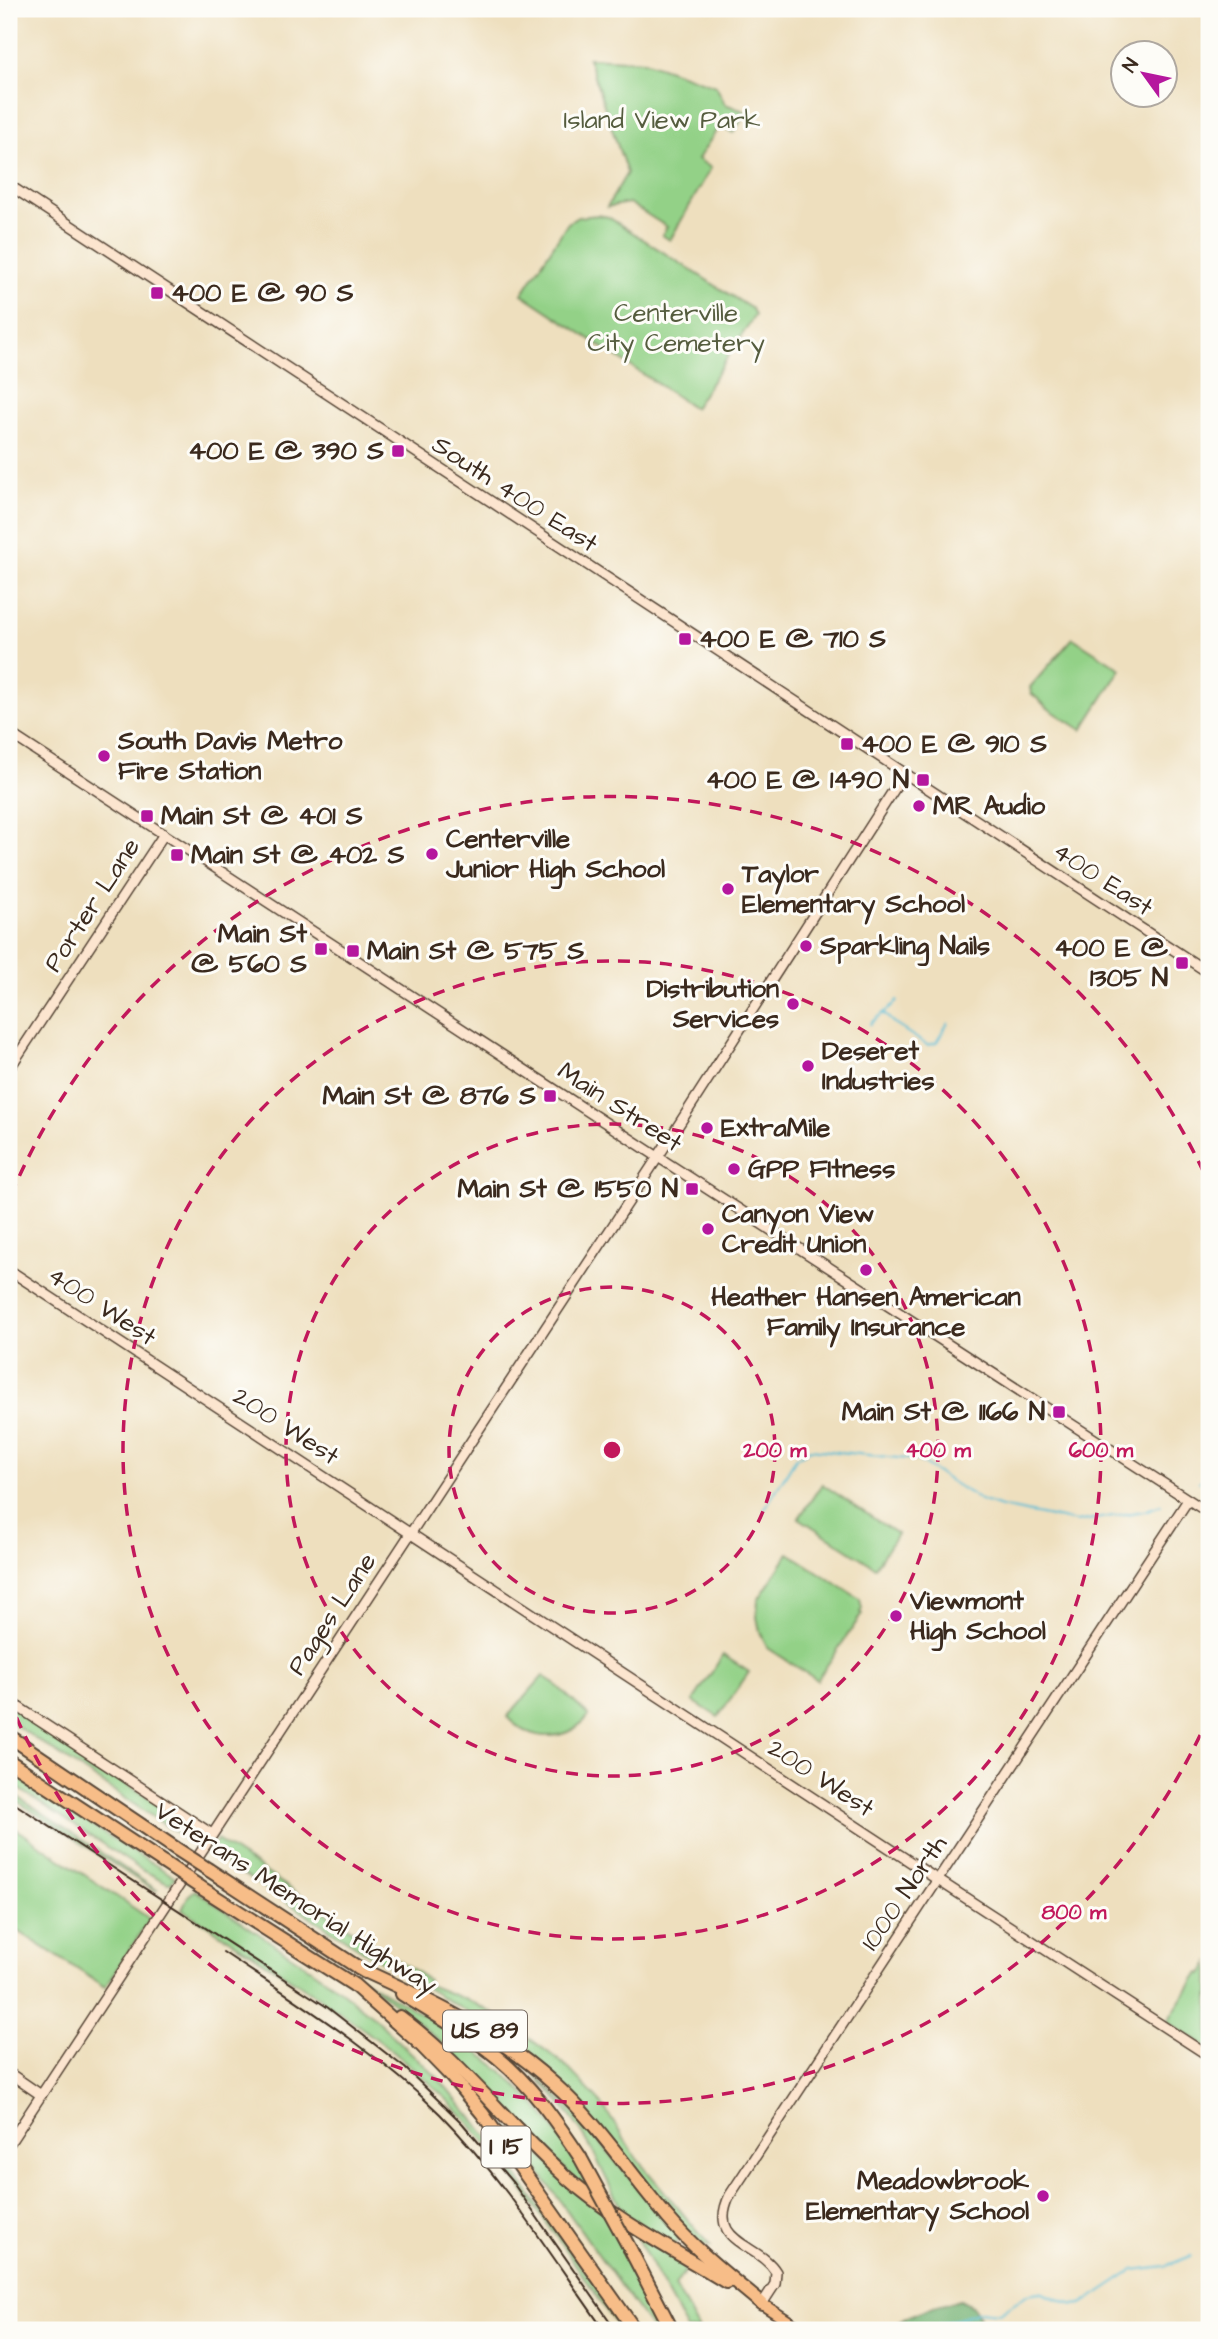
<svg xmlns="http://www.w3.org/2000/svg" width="1218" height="2339" viewBox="0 0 1218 2339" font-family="'Architects Daughter',sans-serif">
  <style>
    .green { fill: #93d187; stroke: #677e52; stroke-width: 2 }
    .forest { fill: #76b374; stroke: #586e49; stroke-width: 2 }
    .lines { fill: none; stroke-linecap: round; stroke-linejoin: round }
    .stream { stroke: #57bcd5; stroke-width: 2 }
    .secondary-casing { stroke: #564536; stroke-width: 12 }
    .primary-casing { stroke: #564536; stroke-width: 14 }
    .highway-casing { stroke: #564536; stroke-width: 16 }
    .secondary { stroke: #fce5cf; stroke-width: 9 }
    .primary { stroke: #f7bd88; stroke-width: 10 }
    .highway { stroke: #f7bd88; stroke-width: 12 }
    .rail { stroke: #3b2a1e; stroke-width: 2 }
    .highway-bridge-casing { stroke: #564536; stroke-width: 16; stroke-linecap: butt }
    .highway-bridge { stroke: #f7bd88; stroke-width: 12 }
    .ring { fill: none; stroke: #c2185b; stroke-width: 3.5; stroke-dasharray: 12 9 }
    .poi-dot { fill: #b5179e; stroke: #fdfcf7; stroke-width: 2.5 }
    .labels { text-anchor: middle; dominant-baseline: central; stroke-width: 6; stroke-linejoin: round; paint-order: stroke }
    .shield { fill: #fdfcf7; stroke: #75695f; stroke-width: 2 }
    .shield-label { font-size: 24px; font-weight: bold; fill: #3b2a1e }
    .park-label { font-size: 26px; fill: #555c3e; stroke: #fdfcf7 }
    .poi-label { font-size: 26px; font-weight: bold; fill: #3b2a1e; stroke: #fdfcf7; text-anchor: start }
    .street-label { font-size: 26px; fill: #3b2a1e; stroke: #fdfcf7 }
    .centre { fill: #c2185b; stroke: #fdfcf7; stroke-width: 3.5 }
    .ring-label { font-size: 21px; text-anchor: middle; font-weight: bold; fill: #c2185b; stroke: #fdfcf7; stroke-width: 6; stroke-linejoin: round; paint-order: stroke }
  </style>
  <rect width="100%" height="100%" fill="#fdfcf7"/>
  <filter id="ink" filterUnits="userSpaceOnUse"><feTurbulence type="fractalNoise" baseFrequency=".0143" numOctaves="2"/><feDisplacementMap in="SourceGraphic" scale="14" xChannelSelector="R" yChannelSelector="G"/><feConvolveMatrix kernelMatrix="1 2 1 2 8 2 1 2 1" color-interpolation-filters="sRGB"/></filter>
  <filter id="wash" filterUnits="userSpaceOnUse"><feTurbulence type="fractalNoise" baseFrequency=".00686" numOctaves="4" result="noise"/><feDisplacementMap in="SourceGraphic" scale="28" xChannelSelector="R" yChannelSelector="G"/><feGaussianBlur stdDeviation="1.57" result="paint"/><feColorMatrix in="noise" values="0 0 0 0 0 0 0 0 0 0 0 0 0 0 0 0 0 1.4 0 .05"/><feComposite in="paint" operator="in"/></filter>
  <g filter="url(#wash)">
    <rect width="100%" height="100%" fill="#eedfbe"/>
    <g class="green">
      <polygon points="588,58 644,61 716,86 725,104 747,112 733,133 720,125 698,159 711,168 670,240 662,235 667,227 629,203 607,207 627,173"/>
      <polygon points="599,215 608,217 752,309 755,315 694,408 522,294 568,223 578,217"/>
      <polygon points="1073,638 1121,669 1082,730 1049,709 1031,693 1030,687"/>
      <polygon points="822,1484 897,1534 875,1567 799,1518"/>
      <polygon points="789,1553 860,1599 862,1609 860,1612 862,1614 817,1680 768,1648 760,1632 757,1617 758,1600"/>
      <polygon points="723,1655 749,1672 718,1717 693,1701"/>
      <path d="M543 1676 554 1683 589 1716C566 1742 531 1743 507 1717Z"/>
      <polygon points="9,1706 202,1833 195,1845 9,1721"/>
      <polygon points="9,1771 116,1841 175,1877 171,1883 168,1883 140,1869 9,1782"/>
      <polygon points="9,1791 157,1890 155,1891 9,1796"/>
      <polygon points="9,1824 150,1919 105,1987 9,1925"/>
      <polygon points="217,1840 428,1980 426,1984 474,2003 496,2015 516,2028 566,2066 601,2103 637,2159 710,2246 702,2245 678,2222 539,2065 540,2062 477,2018 372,1956 209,1853"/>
      <path d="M195 1890 331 1983 371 2015 439 2079 492 2141 628 2330H620C558 2241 497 2139 413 2068 342 2008 260 1960 182 1909L188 1896Z"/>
      <polygon points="1209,1963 1209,2048 1167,2022 1199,1973 1202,1974"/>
      <path d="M351 1972 449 2030 502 2071 543 2113 573 2155 594 2193 575 2179 525 2130 526 2128C509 2111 494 2093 477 2076 439 2038 396 2002 351 1972Z"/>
      <path d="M528 2068C586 2118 629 2181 680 2238L674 2246 623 2213 592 2149 581 2131 563 2106Z"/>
      <polygon points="506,2125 602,2209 665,2330 652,2330"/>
      <polygon points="632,2229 688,2266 675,2286 699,2330 687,2330"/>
    </g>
    <path class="forest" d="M960 2300 973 2307 980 2317 969 2330H890C907 2312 936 2306 960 2300Z"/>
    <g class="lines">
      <g class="stream">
        <polyline points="883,1013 896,1025 927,1045 936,1043 948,1023"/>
        <path d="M870 1024C878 1015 891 1011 897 1000"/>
        <polyline points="1199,1482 1209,1475"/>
        <polyline points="764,1510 796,1458 810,1449 917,1460 980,1500 1001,1507 1076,1522 1144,1511 1161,1505"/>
        <polyline points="938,2325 980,2311 999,2313 1028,2294 1039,2292 1074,2305 1082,2304 1133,2270 1166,2266 1191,2256"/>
      </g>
    </g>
  </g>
  <g filter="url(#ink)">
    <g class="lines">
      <defs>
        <g id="secondary">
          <polyline points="9,185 1209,973"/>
          <polyline points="9,733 658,1157 1209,1513"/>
          <polyline points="9,1069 164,834"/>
          <polyline points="9,1270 938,1880 1209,2056"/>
          <polyline points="9,1701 212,1834"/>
          <polyline points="9,2073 41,2095"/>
          <polyline points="9,2144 658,1157 904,774"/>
          <path d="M762 2304 775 2284 776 2272C759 2243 706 2244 730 2195L1188 1500"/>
        </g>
        <polyline id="primary" points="762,2304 802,2330"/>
        <g id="highway">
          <polyline points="9,1736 175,1848"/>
          <polyline points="9,1761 164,1863"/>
          <polyline points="209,1870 365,1972"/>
          <polyline points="200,1887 354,1985 417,2041 450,2075 482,2113 635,2330"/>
          <path d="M358 1968C429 2000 497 2032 554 2084 598 2123 630 2174 668 2218 695 2250 730 2277 762 2304"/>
          <path d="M402 1994C434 2014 468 2033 497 2057 531 2085 556 2121 580 2157"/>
          <path d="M400 2017C462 2063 508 2125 565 2176 613 2219 672 2249 726 2282"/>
          <polyline points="630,2249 672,2330"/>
        </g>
      </defs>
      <use href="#secondary" class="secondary-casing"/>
      <use href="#primary" class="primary-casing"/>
      <use href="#highway" class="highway-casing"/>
      <use href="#secondary" class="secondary"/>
      <use href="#primary" class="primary"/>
      <use href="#highway" class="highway"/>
      <g class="rail">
        <polyline points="9,1800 327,2007 405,2068 462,2123 513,2183 616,2330"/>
        <path d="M223 1952C299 2003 375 2050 440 2114 503 2178 552 2257 604 2330"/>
      </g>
      <defs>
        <g id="highway-bridge">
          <polyline points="175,1848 209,1870"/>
          <polyline points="164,1863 200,1887"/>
          <polyline points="580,2157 630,2249"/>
        </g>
      </defs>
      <use href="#highway-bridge" class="highway-bridge-casing"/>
      <use href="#highway-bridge" class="highway-bridge"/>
    </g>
  </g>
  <g class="ring">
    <circle cx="612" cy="1450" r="163"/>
    <circle cx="612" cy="1450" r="326"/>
    <circle cx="612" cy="1450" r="489"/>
    <path d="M1209 1716A653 653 0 0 1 11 1705M11 1195A653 653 0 0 1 1209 1184"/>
  </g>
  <g class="poi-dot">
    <rect x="150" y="286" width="14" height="14" rx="3.5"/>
    <rect x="391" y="444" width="14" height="14" rx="3.5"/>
    <rect x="678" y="632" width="14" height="14" rx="3.5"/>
    <rect x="840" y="737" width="14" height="14" rx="3.5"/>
    <circle cx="104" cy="756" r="7"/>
    <rect x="916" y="773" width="14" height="14" rx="3.5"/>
    <circle cx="919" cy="806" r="7"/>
    <rect x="140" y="809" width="14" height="14" rx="3.5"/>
    <circle cx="432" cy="854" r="7"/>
    <rect x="170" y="848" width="14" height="14" rx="3.5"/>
    <circle cx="728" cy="889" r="7"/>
    <circle cx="806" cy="946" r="7"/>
    <rect x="314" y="942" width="14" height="14" rx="3.5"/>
    <rect x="346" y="944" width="14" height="14" rx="3.5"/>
    <rect x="1175" y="956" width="14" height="14" rx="3.5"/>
    <circle cx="793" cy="1004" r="7"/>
    <circle cx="808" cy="1066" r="7"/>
    <rect x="543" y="1089" width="14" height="14" rx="3.5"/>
    <circle cx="707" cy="1128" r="7"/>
    <circle cx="734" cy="1169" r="7"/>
    <rect x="685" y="1182" width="14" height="14" rx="3.5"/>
    <circle cx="708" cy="1229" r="7"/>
    <circle cx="866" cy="1270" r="7"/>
    <rect x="1052" y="1405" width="14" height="14" rx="3.5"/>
    <circle cx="896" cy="1616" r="7"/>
    <circle cx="1043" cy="2196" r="7"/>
  </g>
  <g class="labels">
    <g class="shield">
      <rect x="443" y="2010.5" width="84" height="41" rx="5"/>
      <rect x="481.5" y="2126.5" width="49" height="41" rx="5"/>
    </g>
    <g class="shield-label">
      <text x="485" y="2031">US 89</text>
      <text x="506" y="2147">I 15</text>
    </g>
    <g class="park-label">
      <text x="662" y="120">Island View Park</text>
      <text x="676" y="313">Centerville<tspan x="676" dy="30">City Cemetery</tspan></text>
    </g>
    <g class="poi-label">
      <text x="171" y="293">400 E @ 90 S</text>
      <text x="384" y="451" text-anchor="end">400 E @ 390 S</text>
      <text x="699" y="639">400 E @ 710 S</text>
      <text x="118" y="741">South Davis Metro<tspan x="118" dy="30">Fire Station</tspan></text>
      <text x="861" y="744">400 E @ 910 S</text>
      <text x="909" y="780" text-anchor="end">400 E @ 1490 N</text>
      <text x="933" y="806">MR Audio</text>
      <text x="161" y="816">Main St @ 401 S</text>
      <text x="446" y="839">Centerville<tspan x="446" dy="30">Junior High School</tspan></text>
      <text x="191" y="855">Main St @ 402 S</text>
      <text x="742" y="874">Taylor<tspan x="742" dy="30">Elementary School</tspan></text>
      <text x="307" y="934" text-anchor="end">Main St<tspan x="307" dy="30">@ 560 S</tspan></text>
      <text x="820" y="946">Sparkling Nails</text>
      <text x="1168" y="948" text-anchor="end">400 E @<tspan x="1168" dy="30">1305 N</tspan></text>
      <text x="367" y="951">Main St @ 575 S</text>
      <text x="779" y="989" text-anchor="end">Distribution<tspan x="779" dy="30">Services</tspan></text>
      <text x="822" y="1051">Deseret<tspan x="822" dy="30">Industries</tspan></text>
      <text x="536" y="1096" text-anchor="end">Main St @ 876 S</text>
      <text x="721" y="1128">ExtraMile</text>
      <text x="748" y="1169">GPP FItness</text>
      <text x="678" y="1189" text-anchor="end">Main St @ 1550 N</text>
      <text x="722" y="1214">Canyon View<tspan x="722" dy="30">Credit Union</tspan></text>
      <text x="866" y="1297" text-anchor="middle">Heather Hansen American<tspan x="866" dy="30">Family Insurance</tspan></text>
      <text x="1045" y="1412" text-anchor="end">Main St @ 1166 N</text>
      <text x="910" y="1601">Viewmont<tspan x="910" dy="30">High School</tspan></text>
      <text x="1029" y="2181" text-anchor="end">Meadowbrook<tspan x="1029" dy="30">Elementary School</tspan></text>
    </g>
    <g class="street-label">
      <text transform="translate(515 494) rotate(33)">South 400 East</text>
      <text transform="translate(1103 879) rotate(33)">400 East</text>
      <text transform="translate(92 905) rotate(-57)">Porter Lane</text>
      <text transform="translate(620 1107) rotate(33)">Main Street</text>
      <text transform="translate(102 1306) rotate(33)">400 West</text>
      <text transform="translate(286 1426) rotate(33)">200 West</text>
      <text transform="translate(332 1614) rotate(-57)">Pages Lane</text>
      <text transform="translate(821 1778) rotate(33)">200 West</text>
      <text transform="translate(904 1893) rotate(-56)">1000 North</text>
      <text transform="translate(296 1898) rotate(33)">Veterans Memorial Highway</text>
    </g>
  </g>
  <circle cx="612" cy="1450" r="10" class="centre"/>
  <g class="ring-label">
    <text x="775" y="1457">200 m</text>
    <text x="938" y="1457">400 m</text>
    <text x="1101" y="1457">600 m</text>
    <text x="1074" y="1919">800 m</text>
  </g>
  <rect width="1218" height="2339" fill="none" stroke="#fdfcf7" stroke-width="35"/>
  <g transform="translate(1144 74) rotate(303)"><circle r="33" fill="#fdfcf7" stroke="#afa8a0" stroke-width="2"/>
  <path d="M0-5L12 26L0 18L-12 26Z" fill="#b5179e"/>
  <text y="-10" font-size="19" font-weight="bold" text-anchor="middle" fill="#3b2a1e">N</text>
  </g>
</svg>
